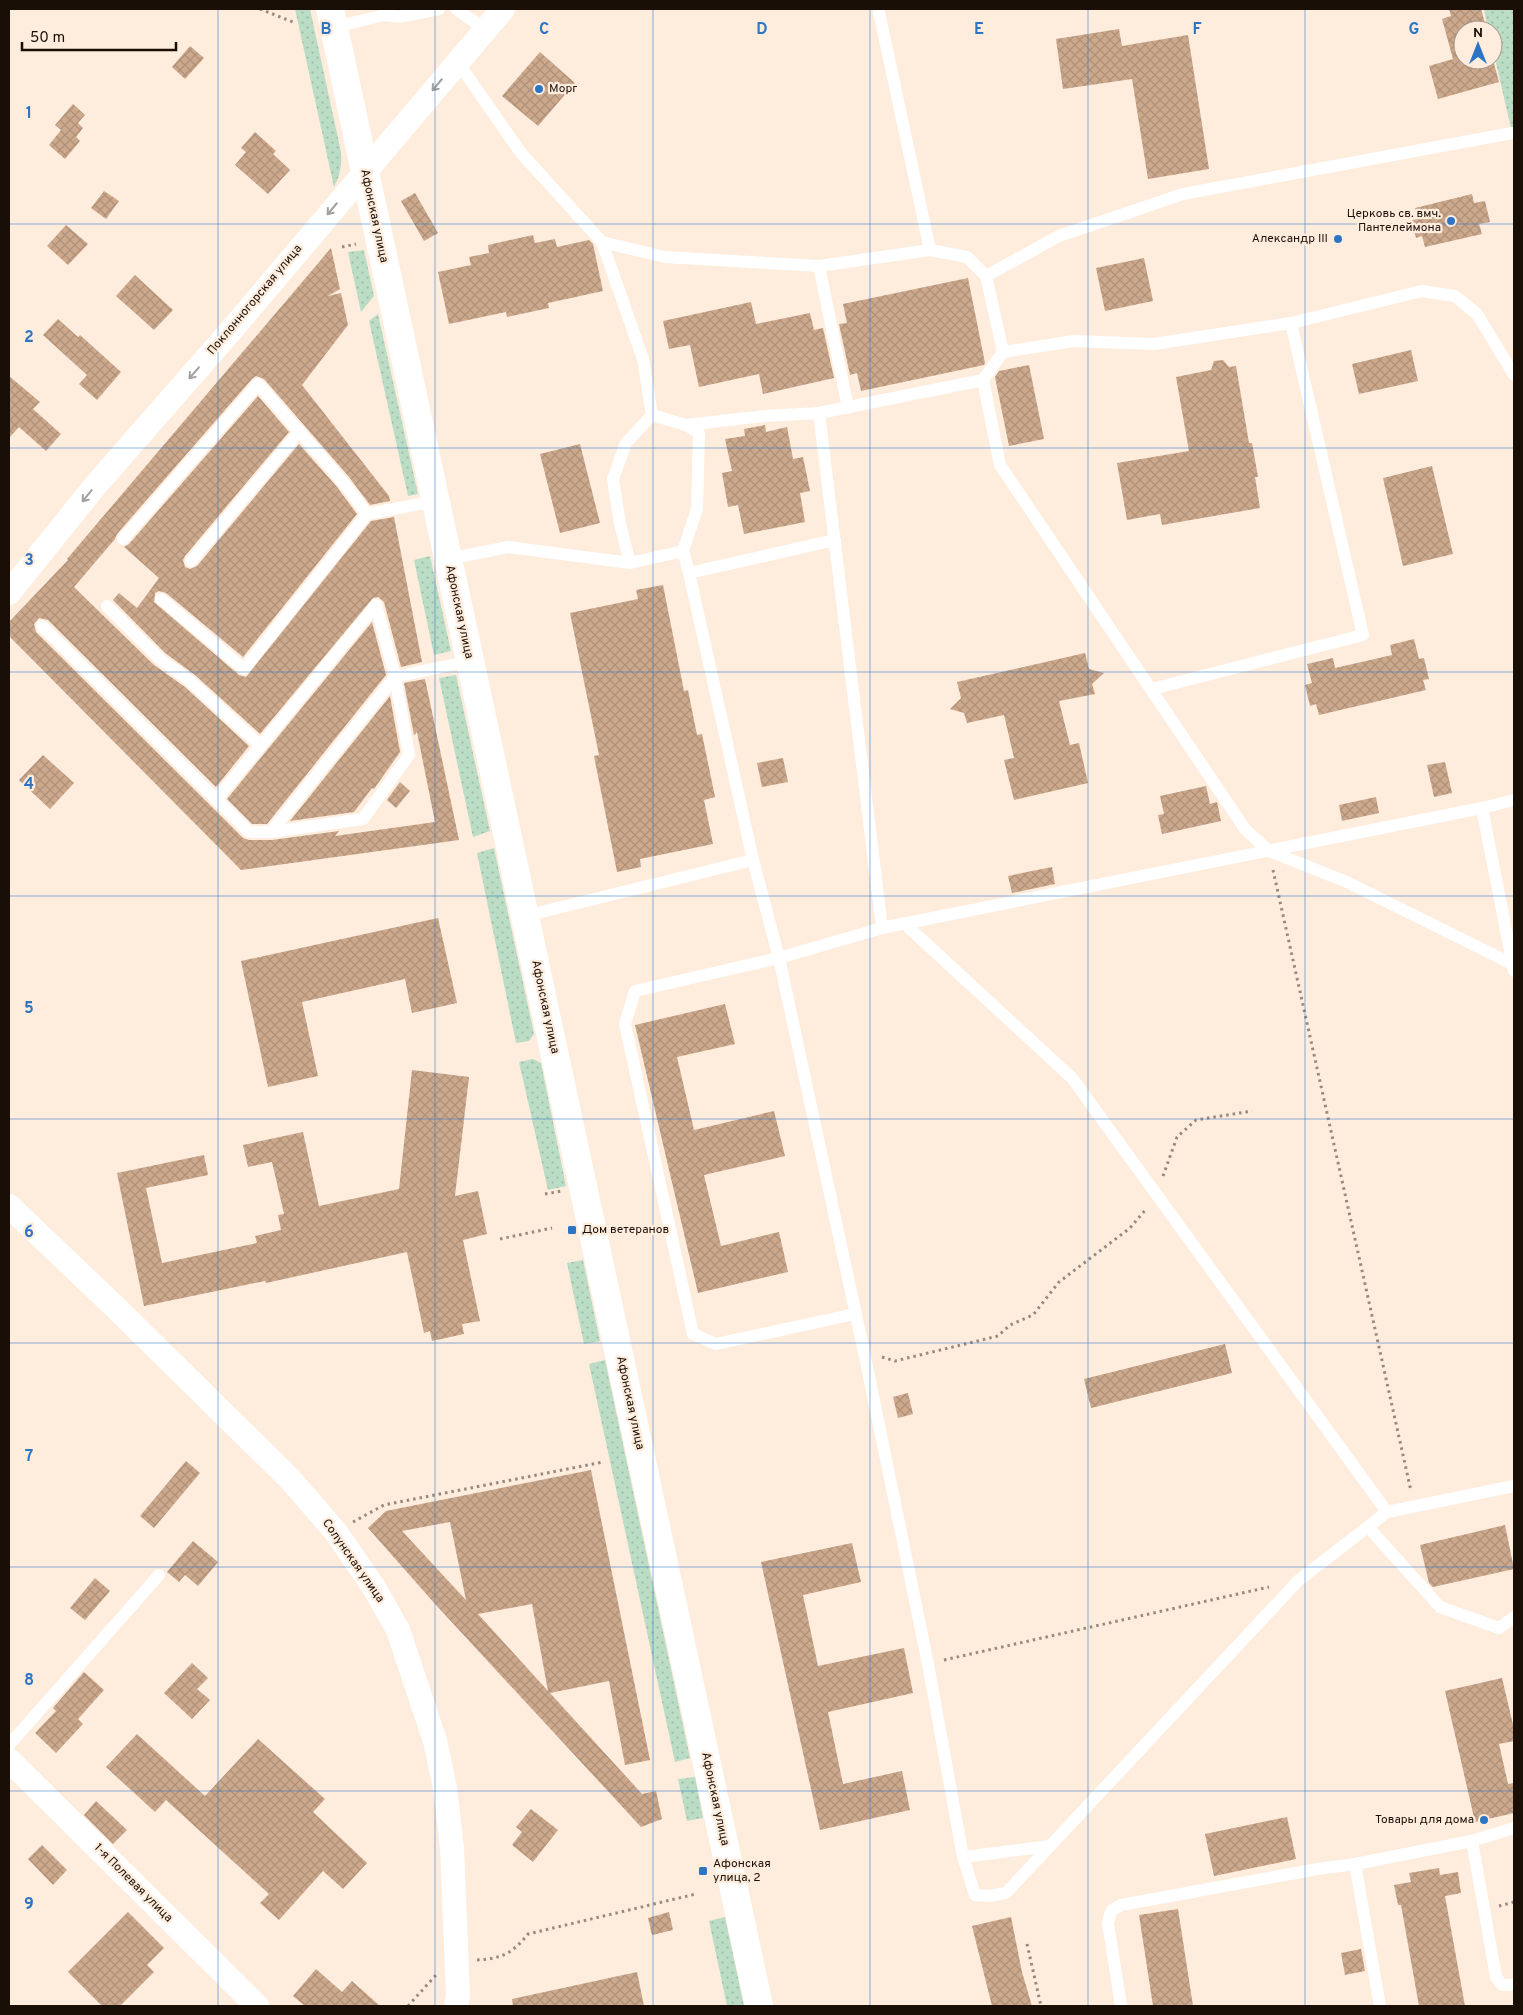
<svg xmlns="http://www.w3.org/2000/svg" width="1523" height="2015" viewBox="0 0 1523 2015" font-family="Overpass,sans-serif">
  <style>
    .grass { fill: url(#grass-dots) }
    .building { fill: url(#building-cross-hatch); fill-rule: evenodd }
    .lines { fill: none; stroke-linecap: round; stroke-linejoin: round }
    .path { stroke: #98897d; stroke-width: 3; stroke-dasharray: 2.5 4; stroke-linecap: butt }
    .service { stroke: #fff; stroke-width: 12 }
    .minor { stroke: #fff; stroke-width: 24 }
    .tertiary { stroke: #fff; stroke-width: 28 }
    .oneway { stroke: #a39f9c }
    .grid { fill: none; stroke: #2c75c5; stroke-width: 1; stroke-opacity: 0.55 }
    .poi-dot { fill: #2c75c5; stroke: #feecdd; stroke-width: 2 }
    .labels { text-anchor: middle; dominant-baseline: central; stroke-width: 4.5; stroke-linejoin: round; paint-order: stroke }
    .poi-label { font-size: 12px; fill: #190f07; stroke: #feecdd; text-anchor: start }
    .street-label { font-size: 12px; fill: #190f07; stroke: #feecdd }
    .grid-label { font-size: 16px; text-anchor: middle; font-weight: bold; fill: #2c75c5; stroke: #feecdd; stroke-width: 4.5; stroke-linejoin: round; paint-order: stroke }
  </style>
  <defs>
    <pattern id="grass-dots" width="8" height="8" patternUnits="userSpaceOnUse" patternTransform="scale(1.25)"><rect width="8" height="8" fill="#bbddc5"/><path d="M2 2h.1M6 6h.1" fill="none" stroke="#a0bca8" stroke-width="1.8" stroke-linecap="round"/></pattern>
    <pattern id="building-cross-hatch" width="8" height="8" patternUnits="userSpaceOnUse" patternTransform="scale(1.25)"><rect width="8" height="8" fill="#cca98d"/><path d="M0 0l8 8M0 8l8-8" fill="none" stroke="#af9078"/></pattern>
  </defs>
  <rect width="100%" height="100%" fill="#feecdd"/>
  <g class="grass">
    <path d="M295 9H310L341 152C342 166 340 175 334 187Z"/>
    <polygon points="1484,9 1514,9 1514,141 1493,50 1493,30 1488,30"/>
    <polygon points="364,250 374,296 361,312 348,252"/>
    <polygon points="378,314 418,494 408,496 369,321"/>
    <polygon points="430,556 451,651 434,655 414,560"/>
    <polygon points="456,675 490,831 473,837 439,678"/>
    <polygon points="494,848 534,1034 529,1041 516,1043 477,853"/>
    <polygon points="533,1059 541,1063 566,1186 548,1190 519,1062"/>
    <polygon points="583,1260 600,1341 584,1344 567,1263"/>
    <polygon points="605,1360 690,1758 675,1762 589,1364"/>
    <polygon points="695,1777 703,1818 687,1821 678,1779"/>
    <polygon points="725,1917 744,2006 727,2006 709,1921"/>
  </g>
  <g class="building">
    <polygon points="1449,9 1481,9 1487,30 1463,30 1463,60 1493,60 1499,82 1438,99 1429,66 1453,59 1442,19 1451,16"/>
    <polygon points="1119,29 1122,46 1188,35 1209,169 1148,179 1132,79 1063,89 1056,39"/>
    <polygon points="190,46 204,58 185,79 172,67"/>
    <polygon points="540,52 575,83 538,126 502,96"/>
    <polygon points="73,104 85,115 78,123 83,128 76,137 80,141 65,159 49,145 61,130 55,125"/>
    <polygon points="255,132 276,151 273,154 290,170 268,194 235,165 246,152 241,148"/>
    <polygon points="104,191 119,201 106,219 91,208"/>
    <polygon points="415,193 438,233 424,241 401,201"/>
    <polygon points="1472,194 1474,203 1485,201 1490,222 1479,224 1482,234 1425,247 1422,236 1416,238 1412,220 1418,219 1415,208"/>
    <polygon points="66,225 88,244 68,265 47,246"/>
    <polygon points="533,235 535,243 555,239 557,247 589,240 593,244 603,291 548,303 549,308 507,317 506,312 449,324 438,272 471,265 469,257 489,253 488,245"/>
    <polygon points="331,248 340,289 328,296 341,293 348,325 302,385 389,496 390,501 370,505 349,477 264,379 256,376 252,379 117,534 115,539 74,587 154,665 185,687 249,746 216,787 48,620 39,618 34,624 36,632 211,806 243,838 249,840 272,840 339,831 335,836 435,822 417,732 414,735 404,683 425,679 459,840 241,870 9,636 9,622 68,560 67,559"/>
    <polygon points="1144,258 1153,301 1105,311 1096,268"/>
    <polygon points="135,275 173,310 154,330 116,296"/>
    <polygon points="968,278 985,363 984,365 861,391 857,373 850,375 839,324 847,323 843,304"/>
    <polygon points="751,302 756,324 810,313 814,330 823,328 834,378 763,394 759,374 699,387 690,345 669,349 663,321"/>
    <polygon points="58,319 78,337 80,335 121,372 97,400 79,384 87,375 43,335"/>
    <polygon points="1411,350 1418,381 1359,394 1352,364"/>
    <polygon points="1223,360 1229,367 1236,366 1249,443 1252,443 1258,477 1255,477 1260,508 1162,525 1160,514 1127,520 1117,463 1189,451 1176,377 1211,370 1214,361"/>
    <polygon points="1029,365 1044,439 1009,446 995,377 999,371"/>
    <polygon points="9,376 40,402 33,409 61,434 46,451 19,427 9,438"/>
    <polygon points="258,396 289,432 185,556 183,560 185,567 190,569 197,566 299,444 337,487 357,514 243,657 166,593 159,591 155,593 154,602 239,675 246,677 371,521 394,517 422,662 401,667 384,602 378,597 373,598 260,734 195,675 165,653 113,600 119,593 137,608 159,578 124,547 129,544"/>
    <polygon points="765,425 766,432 787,427 793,459 803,457 810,491 800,493 805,522 744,534 738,505 728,507 722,473 732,471 725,439 745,436 744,429"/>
    <polygon points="580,444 600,523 560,533 540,454"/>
    <polygon points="1432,466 1453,554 1403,566 1383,478"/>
    <polygon points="663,585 684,691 688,690 697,735 702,734 715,797 704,800 713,844 640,859 641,867 617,872 594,756 599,755 570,613 638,599 636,590"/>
    <polygon points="372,622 386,675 267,824 252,824 227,799"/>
    <polygon points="1414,639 1419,659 1424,658 1429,679 1423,680 1426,690 1319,715 1316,704 1310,706 1305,685 1312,683 1307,664 1333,658 1335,668 1392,655 1390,645"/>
    <polygon points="1085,653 1089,669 1104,673 1092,684 1095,694 1059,701 1070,745 1079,743 1088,783 1014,800 1004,760 1014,758 1004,715 967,723 964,713 950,709 961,698 957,682"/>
    <polygon points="390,696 400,752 374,789 372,788 354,812 290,821"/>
    <polygon points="43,755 74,783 50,809 19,780"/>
    <polygon points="783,758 788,782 762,787 757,763"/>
    <polygon points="1445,762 1452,793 1434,797 1427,765"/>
    <polygon points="400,782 410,791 396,808 387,800"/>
    <polygon points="1206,786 1210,804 1217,802 1221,821 1162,834 1158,815 1164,814 1160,796"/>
    <polygon points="1376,797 1379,813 1342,821 1339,805"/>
    <polygon points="1052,867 1055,884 1012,893 1008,876"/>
    <polygon points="438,918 457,1003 412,1013 405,979 302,1002 318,1076 268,1087 241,961"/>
    <polygon points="725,1004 735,1044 677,1057 694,1130 774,1111 785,1156 704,1175 721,1246 779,1232 788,1272 698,1293 635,1025"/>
    <polygon points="412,1070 469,1077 455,1196 478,1191 487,1234 463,1240 480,1321 462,1324 464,1334 432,1341 430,1331 424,1333 407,1252 266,1283 265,1281 144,1306 117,1173 204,1155 208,1175 146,1188 162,1263 257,1243 255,1236 281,1230 278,1215 284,1214 272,1162 248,1167 243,1145 303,1132 319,1206 399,1189"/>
    <polygon points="1225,1344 1232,1373 1091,1408 1084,1379"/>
    <polygon points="908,1393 913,1414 898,1418 893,1397"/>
    <polygon points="186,1461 200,1473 154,1528 140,1516"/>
    <path d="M591 1470 650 1760 625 1765 609 1681 550 1693 642 1794 656 1791 662 1819 641 1827 435 1604 368 1528 386 1511ZM450 1522 466 1600 402 1531ZM532 1604 548 1691 478 1614Z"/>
    <polygon points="1505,1525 1514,1569 1433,1587 1429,1583 1420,1545"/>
    <polygon points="193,1541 218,1562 198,1586 185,1575 179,1582 167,1572"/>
    <polygon points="852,1543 861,1582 803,1595 818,1666 904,1648 913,1693 828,1712 843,1784 902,1771 910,1810 820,1830 761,1562"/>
    <polygon points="95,1578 110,1591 85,1620 70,1608"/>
    <polygon points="192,1663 208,1678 197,1689 210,1700 192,1719 164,1693"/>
    <polygon points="84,1672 104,1690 78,1719 83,1724 56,1753 35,1733 56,1711 53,1708"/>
    <polygon points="1502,1678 1514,1729 1514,1741 1499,1744 1508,1784 1514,1783 1514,1813 1475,1822 1445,1691"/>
    <polygon points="137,1734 205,1796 258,1739 325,1799 313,1812 367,1863 343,1889 323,1871 279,1920 260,1903 269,1894 166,1800 155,1812 106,1767"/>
    <polygon points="96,1801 127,1830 113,1844 84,1815"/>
    <polygon points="531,1809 558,1830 533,1862 512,1845 522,1832 516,1827"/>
    <polygon points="1287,1817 1296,1859 1214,1876 1205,1834"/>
    <polygon points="42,1845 67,1870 53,1885 28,1859"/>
    <polygon points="1439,1868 1440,1875 1458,1872 1461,1893 1445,1896 1465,2006 1419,2006 1401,1905 1398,1905 1394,1885 1411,1882 1409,1873"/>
    <polygon points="1178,1909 1193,2006 1153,2006 1139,1915"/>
    <polygon points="128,1912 164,1948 147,1965 154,1972 120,2006 102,2006 68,1972"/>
    <polygon points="669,1912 673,1930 652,1935 648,1918"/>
    <polygon points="1011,1917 1022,1972 1032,2006 992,2006 972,1926"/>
    <polygon points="1361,1949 1365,1971 1345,1975 1341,1953"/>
    <polygon points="316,1969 342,1992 352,1981 380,2006 305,2006 293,1996"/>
    <polygon points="637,1972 644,2006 513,2006 512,1999"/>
  </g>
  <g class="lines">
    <g class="path">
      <polyline points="260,9 293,22"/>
      <polyline points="342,247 356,244"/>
      <polyline points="1273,870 1411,1491"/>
      <polyline points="1163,1176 1177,1137 1196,1120 1252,1111"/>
      <polyline points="545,1194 562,1191"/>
      <polyline points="500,1239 552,1228"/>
      <polyline points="882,1357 895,1361 998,1336 1010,1325 1033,1315 1059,1282 1130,1228 1147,1208"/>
      <polyline points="353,1522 384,1505 603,1462"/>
      <polyline points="944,1660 1269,1587"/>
      <polyline points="1499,1906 1514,1902"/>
      <polyline points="1027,1944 1041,2006"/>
      <path d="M477 1960C501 1959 513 1953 528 1934L696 1894"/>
      <polyline points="408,2006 436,1975"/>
    </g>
    <g class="service">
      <polyline points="456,9 485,29"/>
      <polyline points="879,12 930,250"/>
      <polyline points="334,27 385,15 399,17 439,9"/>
      <polyline points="455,64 466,74 521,153 602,242 643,359 652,415 686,425 699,433 697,509 683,551"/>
      <polyline points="602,242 665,257 819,266"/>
      <polyline points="986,276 1059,236 1183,194 1512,133"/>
      <polyline points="1291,323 1422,291 1455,296 1477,314 1514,375"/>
      <polyline points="1003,352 1074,341 1154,344 1291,323 1363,635 1152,689"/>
      <polyline points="848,408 819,266 930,250 967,257 986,276 1003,352 983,380"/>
      <polyline points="819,413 882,928"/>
      <polyline points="686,425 764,416 819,413 983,380 1000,465 1245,829 1269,851 1347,882 1512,964"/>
      <polyline points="123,539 258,384 343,482 367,514"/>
      <polyline points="448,559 508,547 630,563 683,551 689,573 753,860 779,958 864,1352 928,1664 963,1857 975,1895 989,1896 1006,1893 1299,1580 1387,1512 1514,1486"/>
      <polyline points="191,561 299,432"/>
      <polyline points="630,563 620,524 613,479 626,443 652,415"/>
      <polyline points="689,573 835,540"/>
      <polyline points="161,599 244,669 367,514 436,501"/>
      <polyline points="107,606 160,659 190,681 261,746"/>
      <polyline points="42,626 249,832 271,832 363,819 409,755 395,677 376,605 216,800"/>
      <polyline points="1482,808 1514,800"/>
      <polyline points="271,832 395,677 470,661"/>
      <polyline points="525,916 753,860"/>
      <polyline points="906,925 1072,1078 1387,1512"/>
      <polyline points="855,1314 716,1344 693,1334 625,1024 635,991 779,958 882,928 1482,808 1514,971"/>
      <polyline points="1368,1527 1440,1607 1499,1628 1514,1617"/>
      <polyline points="9,1745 159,1575"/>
      <polyline points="1472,1841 1514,1828"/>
      <polyline points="963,1857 1050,1846"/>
      <polyline points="1121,2006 1108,1923 1111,1911 1121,1905 1318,1869 1355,1864"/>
      <polyline points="1380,2006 1355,1864 1472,1841 1496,1977 1502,1985 1514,1985"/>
    </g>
    <g class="minor">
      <polyline points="9,593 95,486 234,327 503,9"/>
      <polyline points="9,1206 112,1304 290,1479 335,1531 373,1586 398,1630 435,1741 445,1788 452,1848 458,1996 456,2006"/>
      <polyline points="9,1760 257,2006"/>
    </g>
    <polyline class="tertiary" points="330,9 759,2006"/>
  </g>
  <defs><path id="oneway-shaft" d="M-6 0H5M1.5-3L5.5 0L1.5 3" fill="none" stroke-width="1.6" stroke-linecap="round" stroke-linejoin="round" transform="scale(1.25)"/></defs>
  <g class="oneway">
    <use href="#oneway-shaft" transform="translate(437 85) rotate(130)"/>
    <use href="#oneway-shaft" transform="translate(332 209) rotate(130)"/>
    <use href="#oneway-shaft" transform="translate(194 373) rotate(131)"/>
    <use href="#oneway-shaft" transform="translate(87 496) rotate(129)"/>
  </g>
  <path class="grid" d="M218 9V2006M435 9V2006M653 9V2006M870 9V2006M1088 9V2006M1305 9V2006M9 224H1514M9 448H1514M9 672H1514M9 896H1514M9 1119H1514M9 1343H1514M9 1567H1514M9 1791H1514"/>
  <g class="poi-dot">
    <circle cx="539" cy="89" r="5"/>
    <circle cx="1451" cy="221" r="5"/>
    <circle cx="1338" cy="239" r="5"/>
    <rect x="567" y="1225" width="10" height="10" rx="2.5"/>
    <circle cx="1484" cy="1820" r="5"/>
    <rect x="698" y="1866" width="10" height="10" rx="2.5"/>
  </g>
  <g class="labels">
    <g class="poi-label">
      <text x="549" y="89">Морг</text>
      <text x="1441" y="214" text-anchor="end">Церковь св. вмч.<tspan x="1441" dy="14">Пантелеймона</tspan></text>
      <text x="1328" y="239" text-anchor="end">Александр III</text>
      <text x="582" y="1230">Дом ветеранов</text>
      <text x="1474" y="1820" text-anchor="end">Товары для дома</text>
      <text x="713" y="1864">Афонская<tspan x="713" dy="14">улица, 2</tspan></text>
    </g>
    <g class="street-label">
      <text transform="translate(374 216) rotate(78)">Афонская улица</text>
      <text transform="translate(255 300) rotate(-50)">Поклонногорская улица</text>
      <text transform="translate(459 612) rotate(78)">Афонская улица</text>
      <text transform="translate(545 1007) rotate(78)">Афонская улица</text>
      <text transform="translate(630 1403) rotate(78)">Афонская улица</text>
      <text transform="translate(353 1561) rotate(55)">Солунская улица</text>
      <text transform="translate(715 1799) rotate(78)">Афонская улица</text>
      <text transform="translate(133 1883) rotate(45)">1-я Полевая улица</text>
    </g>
  </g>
  <g class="grid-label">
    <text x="326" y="34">B</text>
    <text x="544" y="34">C</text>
    <text x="762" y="34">D</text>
    <text x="979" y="34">E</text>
    <text x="1197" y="34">F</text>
    <text x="1414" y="34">G</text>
    <text x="29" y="118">1</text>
    <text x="29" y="342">2</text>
    <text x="29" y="565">3</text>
    <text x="29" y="789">4</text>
    <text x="29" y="1013">5</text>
    <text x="29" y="1237">6</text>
    <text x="29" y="1461">7</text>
    <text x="29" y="1685">8</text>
    <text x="29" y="1909">9</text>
  </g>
  <rect width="1523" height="2015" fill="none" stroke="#190f07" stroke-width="20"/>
  <g transform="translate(1478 45)"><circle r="24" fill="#feecdd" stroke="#a29487"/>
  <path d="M0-4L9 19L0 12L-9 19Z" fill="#2c75c5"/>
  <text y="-8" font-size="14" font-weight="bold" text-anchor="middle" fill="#190f07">N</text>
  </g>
  <path d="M22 42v8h154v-8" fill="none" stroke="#190f07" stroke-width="2.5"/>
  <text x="30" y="42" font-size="15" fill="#190f07" stroke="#feecdd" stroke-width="4" paint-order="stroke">50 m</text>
</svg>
